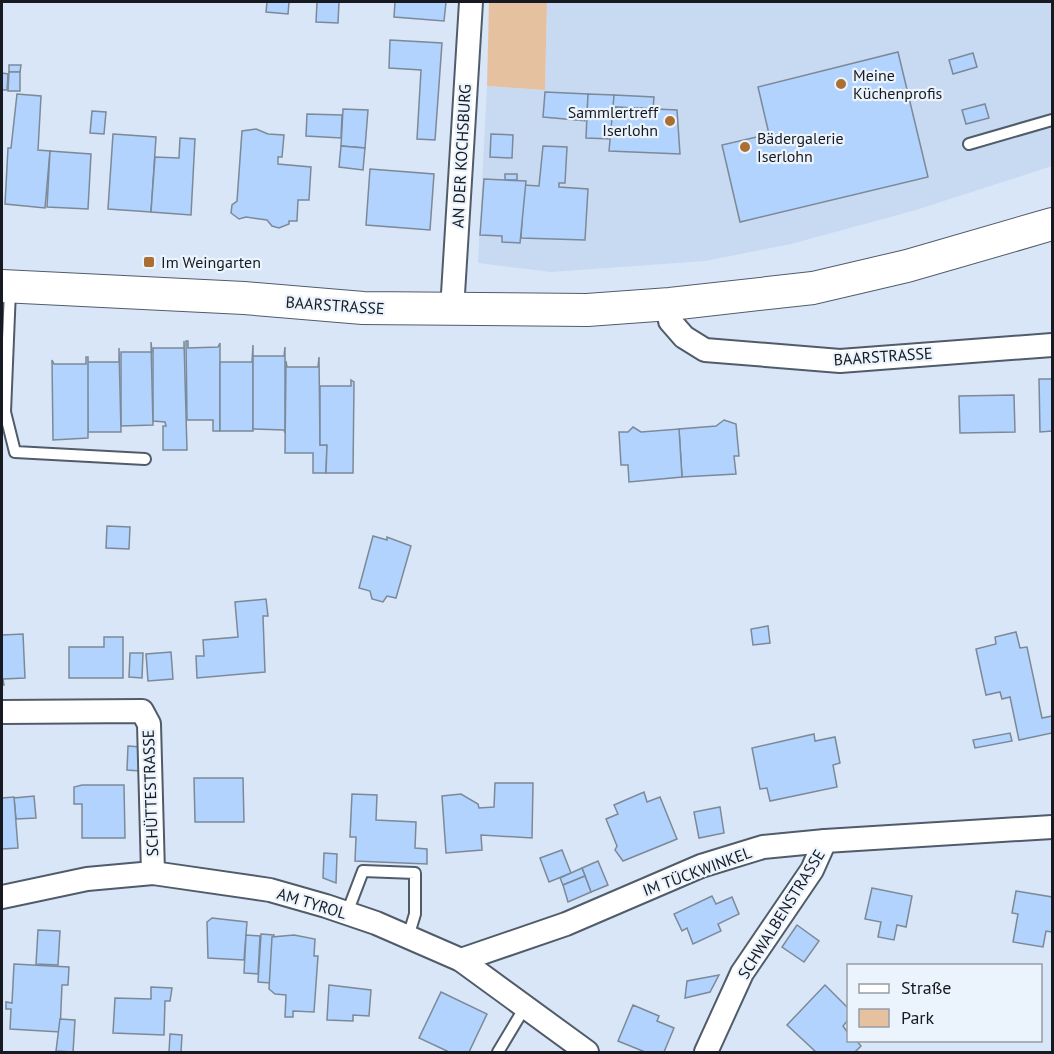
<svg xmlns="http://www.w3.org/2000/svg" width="1054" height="1054" viewBox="0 0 1054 1054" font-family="'PT Sans',sans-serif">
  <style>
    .built { fill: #c7daf1 }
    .green { fill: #e6c1a0 }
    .building { fill: #b1d3fd; stroke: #7c8998; stroke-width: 1.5 }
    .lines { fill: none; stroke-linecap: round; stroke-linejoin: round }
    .lane-casing { stroke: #515c6a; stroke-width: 14 }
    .street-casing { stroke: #515c6a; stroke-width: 26 }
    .secondary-casing { stroke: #515c6a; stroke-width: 34 }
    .lane { stroke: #fff; stroke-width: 10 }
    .street { stroke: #fff; stroke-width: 22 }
    .secondary { stroke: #fff; stroke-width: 32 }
    .poi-dot { fill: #ac6f32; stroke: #ebf3fd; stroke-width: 2 }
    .labels { text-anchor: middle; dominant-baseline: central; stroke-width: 4.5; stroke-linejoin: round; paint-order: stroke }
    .poi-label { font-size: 16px; fill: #171b21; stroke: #ebf3fd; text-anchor: start }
    .street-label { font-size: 16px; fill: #171b21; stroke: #ebf3fd }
  </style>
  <rect width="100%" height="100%" fill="#d9e6f7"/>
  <polygon class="built" points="547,2 1052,2 1052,166 916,210 791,244 705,261 551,272 478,263 487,86 545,90"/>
  <polygon class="green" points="489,2 547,2 545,90 487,86"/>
  <g class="building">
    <polygon points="267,2 289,2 288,14 266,12"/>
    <polygon points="317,2 339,2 338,23 316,22"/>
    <polygon points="395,2 446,2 444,21 394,17"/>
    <polygon points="390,40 442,43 435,140 417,139 421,70 389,68"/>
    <polygon points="898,52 928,177 740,222 722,145 769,134 758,87"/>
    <polygon points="973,53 977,67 953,74 949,60"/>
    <polygon points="9,65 21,65 20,72 9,72"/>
    <polygon points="9,72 20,72 20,91 8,91"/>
    <polygon points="2,73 8,74 7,90 2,90"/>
    <polygon points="545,92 588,94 587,121 543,117"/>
    <polygon points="17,94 41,96 38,150 50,151 45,208 5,204 8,148 11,148"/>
    <polygon points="588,94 614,95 612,139 586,138"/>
    <polygon points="614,95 654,97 653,109 613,107"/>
    <polygon points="985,104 989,118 966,124 962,110"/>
    <polygon points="613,107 677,110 680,154 609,151"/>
    <polygon points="343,109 368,110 365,148 341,146"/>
    <polygon points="92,111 106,112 104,134 90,133"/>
    <polygon points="307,114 342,115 341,138 306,136"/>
    <polygon points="256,129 268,134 284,135 282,157 278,157 278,164 311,167 309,200 298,200 297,221 289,221 289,224 279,228 272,226 267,220 246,217 239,219 231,213 232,205 237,201 242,131"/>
    <polygon points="113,134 156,137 151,212 108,209"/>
    <polygon points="491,134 513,135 512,158 490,157"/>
    <polygon points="180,138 195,139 191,215 151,212 155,157 179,158"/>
    <polygon points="341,146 365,148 363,170 339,167"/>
    <polygon points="543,146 567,147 565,183 559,183 559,187 588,189 585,240 521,238 524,185 539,186"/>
    <polygon points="50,151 91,154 88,209 47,207"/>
    <polygon points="370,169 434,174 430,230 366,225"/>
    <rect x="505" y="174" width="12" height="6"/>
    <polygon points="484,179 526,181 520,243 502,242 502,236 480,235"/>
    <polygon points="184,341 187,450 163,450 163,426 166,426 165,422 153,421 153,348 184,348"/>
    <polygon points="186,341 188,341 188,348 218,347 220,343 220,431 213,431 213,420 187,420"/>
    <polygon points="151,342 153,425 121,426 121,352 152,352"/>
    <polygon points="253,345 253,431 220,431 220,362 252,362"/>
    <polygon points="285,347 285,433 284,430 253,429 253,356 284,356"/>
    <polygon points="119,348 121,432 88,432 87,362 119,362"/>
    <polygon points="86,357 88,357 88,438 53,440 52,360 54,364 86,364"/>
    <polygon points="319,357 320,445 327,445 326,473 313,473 313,453 285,453 286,361 287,367 318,367"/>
    <polygon points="1039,379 1052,379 1052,431 1040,432"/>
    <polygon points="351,380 354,382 353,473 326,473 327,445 320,445 320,386 351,386"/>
    <polygon points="1014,395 1015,432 960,433 959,396"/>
    <polygon points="724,420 736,424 739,456 734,456 736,474 682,477 679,429 716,426"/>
    <polygon points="633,427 641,432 679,429 682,477 629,482 628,465 621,465 619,432 628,432"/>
    <polygon points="107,526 130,527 129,549 106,548"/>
    <polygon points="373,536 387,540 387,537 411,546 396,598 387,596 383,602 372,599 370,591 359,588"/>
    <polygon points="266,599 268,616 263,616 265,672 197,678 196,656 204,656 203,640 238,637 235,602"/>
    <polygon points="768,626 770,643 753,645 751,629"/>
    <polygon points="1016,632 1020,648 1027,647 1042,718 1052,716 1052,733 1019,740 1010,697 1002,699 1000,692 986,695 976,649 996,644 995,637"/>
    <polygon points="23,634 25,678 3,679 4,685 2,685 2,635"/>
    <polygon points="104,637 123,637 123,678 69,678 69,647 104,647"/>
    <polygon points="171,652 173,679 148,681 146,654"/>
    <polygon points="130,653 143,653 142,678 129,677"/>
    <polygon points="1010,733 1012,741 975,748 973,740"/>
    <polygon points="814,734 815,741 835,737 840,763 833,765 837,787 770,801 767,788 760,789 752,748"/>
    <polygon points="128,746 141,747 140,771 127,770"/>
    <polygon points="194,778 243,778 244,822 195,822"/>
    <polygon points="495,783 533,783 532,838 481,835 482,850 446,853 442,796 461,794 478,804 479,808 494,807"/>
    <polygon points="82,785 124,785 125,838 82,838 82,804 74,804 74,787"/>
    <polygon points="644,792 647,802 660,797 677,839 623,861 615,850 617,846 606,819 618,814 614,805"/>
    <polygon points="352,794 377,795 376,820 416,822 415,848 427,849 427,864 355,861 356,837 350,837"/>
    <polygon points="34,796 36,818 16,819 14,798"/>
    <polygon points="14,797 18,848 2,849 2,798"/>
    <polygon points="720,807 724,833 699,838 694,812"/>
    <polygon points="562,850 571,873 549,882 540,858"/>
    <polygon points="324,853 337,854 336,883 323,878"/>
    <polygon points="598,861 608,885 591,892 582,868"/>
    <polygon points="582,868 585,876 563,885 560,878"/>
    <polygon points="585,876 591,892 568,902 563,885"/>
    <polygon points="872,888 912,896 906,927 897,925 894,940 878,937 881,922 865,919"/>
    <polygon points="1016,891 1052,897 1052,932 1046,931 1043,947 1013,942 1018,914 1012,913"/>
    <polygon points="712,896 716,904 732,897 739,914 718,924 721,931 693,944 687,928 682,931 674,914"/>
    <polygon points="212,918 247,922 244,960 208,958 207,922"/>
    <polygon points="797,925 819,941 804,962 782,947"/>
    <polygon points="38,930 60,931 58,965 36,964"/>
    <polygon points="261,934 274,935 270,983 258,982"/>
    <polygon points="246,935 260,936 258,974 244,973"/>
    <polygon points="294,935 315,939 314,956 318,956 314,1012 293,1011 293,1017 285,1017 286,995 275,994 269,989 272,937"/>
    <polygon points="14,964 69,967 68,985 62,985 60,1032 10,1029 11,1009 6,1009 6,1002 12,1003"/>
    <polygon points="719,975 710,992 685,998 687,981"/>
    <polygon points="329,985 371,990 369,1016 353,1015 353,1021 327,1020"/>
    <polygon points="825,985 848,1008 848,1020 843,1026 848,1033 848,1040 856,1040 861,1046 855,1052 816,1052 787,1025"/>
    <polygon points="151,987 172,988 170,1001 165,1001 164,1035 113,1033 115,998 151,999"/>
    <polygon points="441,992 487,1014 469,1052 449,1052 419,1038"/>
    <polygon points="633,1005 659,1016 657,1021 674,1028 664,1052 645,1052 618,1041"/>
    <polygon points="60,1019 75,1020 73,1052 56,1051"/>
    <polygon points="170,1034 182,1035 181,1052 169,1052"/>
  </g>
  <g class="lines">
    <defs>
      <g id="lane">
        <polyline points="969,144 1052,120"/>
        <polyline points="10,290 5,412 15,452 145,459"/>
        <polyline points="347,913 363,871 415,873 415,914 408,937"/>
        <polyline points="498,1052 525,1007"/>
      </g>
      <g id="street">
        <polyline points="670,304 670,321 684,337 705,350 840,361 1052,345"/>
        <polyline points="452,310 471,2"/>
        <polyline points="2,712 142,711 149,724 153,873"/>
        <polyline points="2,897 87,879 153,873 270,890 326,906 376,923 461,960 587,1052"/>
        <polyline points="461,960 566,924 701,866 763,847 825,841 1052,827"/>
        <polyline points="706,1052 742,973 812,870 825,841"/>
      </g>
      <polyline id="secondary" points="2,286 244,298 363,308 587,310 670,304 813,288 907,266 1052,224"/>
    </defs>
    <use href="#lane" class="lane-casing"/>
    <use href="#street" class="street-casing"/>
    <use href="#secondary" class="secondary-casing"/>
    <use href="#lane" class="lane"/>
    <use href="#street" class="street"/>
    <use href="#secondary" class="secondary"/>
  </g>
  <g class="poi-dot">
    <circle cx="841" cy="84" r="6"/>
    <circle cx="670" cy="121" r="6"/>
    <circle cx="745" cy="147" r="6"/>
    <rect x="143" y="256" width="12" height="12" rx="3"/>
  </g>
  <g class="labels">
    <g class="poi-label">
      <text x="853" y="75">Meine<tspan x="853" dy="18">Küchenprofis</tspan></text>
      <text x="658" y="112" text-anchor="end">Sammlertreff<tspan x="658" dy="18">Iserlohn</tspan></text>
      <text x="757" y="138">Bädergalerie<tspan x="757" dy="18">Iserlohn</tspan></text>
      <text x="161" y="262">Im Weingarten</text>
    </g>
    <g class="street-label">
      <text transform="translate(461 156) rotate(-87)">AN DER KOCHSBURG</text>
      <text transform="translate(335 305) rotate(4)">BAARSTRASSE</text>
      <text transform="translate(883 356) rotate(-4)">BAARSTRASSE</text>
      <text transform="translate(150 793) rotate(-92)">SCHÜTTESTRASSE</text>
      <text transform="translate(697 871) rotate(-20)">IM TÜCKWINKEL</text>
      <text transform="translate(312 903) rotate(17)">AM TYROL</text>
      <text transform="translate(781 914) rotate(-58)">SCHWALBENSTRASSE</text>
    </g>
  </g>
  <rect width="1054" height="1054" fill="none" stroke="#171b21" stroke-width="6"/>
  <rect x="847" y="964" width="195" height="78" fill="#ebf3fd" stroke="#969da5" stroke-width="1.5"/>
  <rect x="859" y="984" width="30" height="9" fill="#ffffff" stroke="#969da5" stroke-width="1.5"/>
  <text x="901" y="994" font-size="18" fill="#171b21">Straße</text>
  <rect x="859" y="1009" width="30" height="18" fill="#e6c1a0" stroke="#969da5" stroke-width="1.5"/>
  <text x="901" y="1024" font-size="18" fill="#171b21">Park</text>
</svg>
